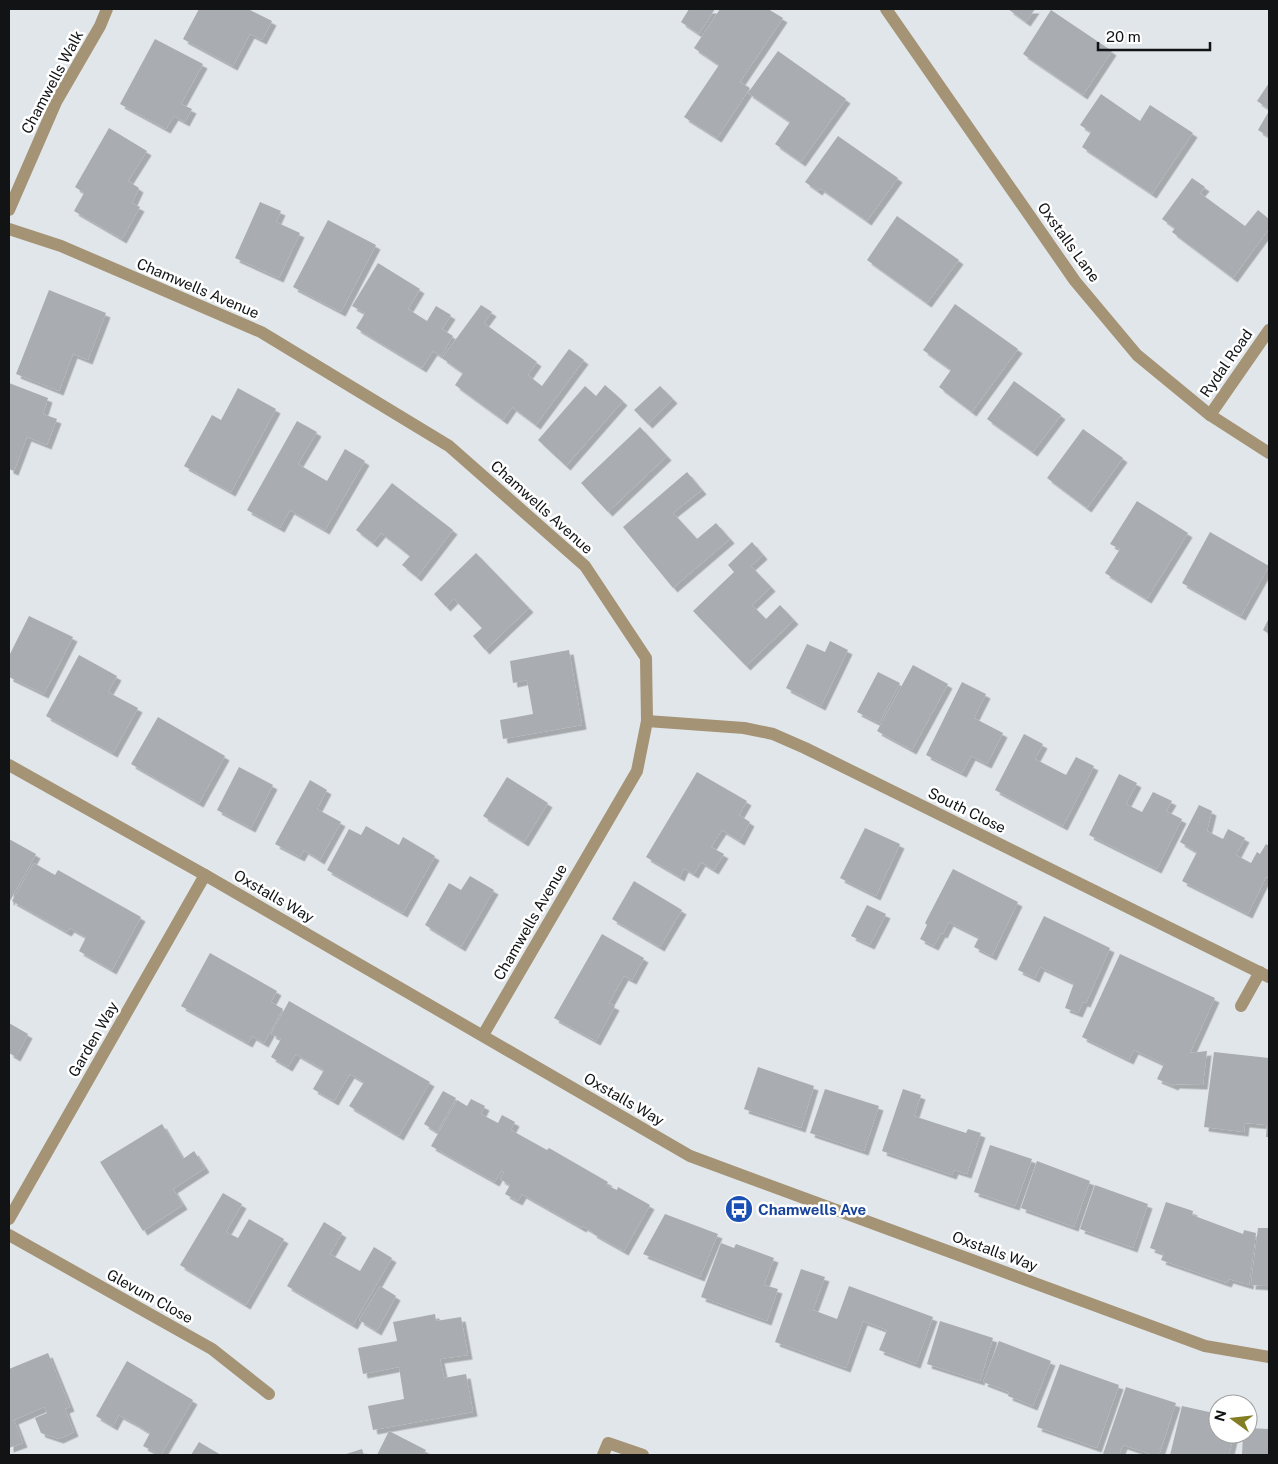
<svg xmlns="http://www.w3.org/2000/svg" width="1278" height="1464" viewBox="0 0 1278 1464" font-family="'Public Sans',sans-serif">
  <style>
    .building { fill: #a9adb1; filter: url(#shadow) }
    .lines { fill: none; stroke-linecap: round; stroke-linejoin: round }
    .service { stroke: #a49375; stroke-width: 12 }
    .minor { stroke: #a49375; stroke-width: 12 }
    .tertiary { stroke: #a49375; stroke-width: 12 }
    .labels { text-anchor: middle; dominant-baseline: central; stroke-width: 5; stroke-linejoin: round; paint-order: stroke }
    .street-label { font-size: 15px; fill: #111314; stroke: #fff }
    .transit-label { font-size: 15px; font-weight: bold; fill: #164399; stroke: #fff; text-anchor: start }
  </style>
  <defs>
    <filter id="shadow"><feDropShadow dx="4.5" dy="4.5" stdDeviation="0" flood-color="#0004"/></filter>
  </defs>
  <rect width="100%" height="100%" fill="#e1e6ea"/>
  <g class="building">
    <polygon points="199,9 248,9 272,21 262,40 250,34 233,66 183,39"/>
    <polygon points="689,9 715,9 699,34 681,22"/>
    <polygon points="720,9 768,9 783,18 740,82 750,88 717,138 684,117 719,65 694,48"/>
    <polygon points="1008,9 1035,9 1026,22"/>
    <polygon points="1051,10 1112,51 1083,95 1023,54"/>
    <polygon points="155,39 203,64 181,104 192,109 185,122 174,116 166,129 120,104"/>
    <polygon points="778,51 846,99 801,162 775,144 790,122 748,93"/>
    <polygon points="1269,83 1269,109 1257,101"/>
    <polygon points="1101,94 1140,121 1150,105 1193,133 1152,194 1082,147 1091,132 1080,125"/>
    <polygon points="1269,111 1269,137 1258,130"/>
    <polygon points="109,128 147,151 128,181 139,188 132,203 140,207 122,239 74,211 84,193 75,187"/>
    <polygon points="838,136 898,178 867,221 820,188 818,191 805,182"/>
    <polygon points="1192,178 1205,187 1200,193 1245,226 1258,210 1269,219 1269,229 1233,278 1172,232 1175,228 1162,219"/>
    <polygon points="260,202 281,211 276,222 300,233 279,278 235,258"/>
    <polygon points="897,216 959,260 927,303 867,260"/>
    <polygon points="328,220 376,245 341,312 293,287"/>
    <polygon points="378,263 420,289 408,309 427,321 436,306 451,315 442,329 453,336 441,356 433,351 422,368 356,328 365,313 352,306"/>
    <polygon points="49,290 106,313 88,360 73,354 59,391 16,374"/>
    <polygon points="955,304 1018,349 972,412 939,387 951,370 923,350"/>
    <polygon points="481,305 492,312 484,323 537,362 528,375 542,386 569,349 584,360 536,425 512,407 503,420 455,385 463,373 442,358"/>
    <polygon points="1014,381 1061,415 1033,452 987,419"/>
    <polygon points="9,383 48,398 43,414 57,419 47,445 27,437 14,471 9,469"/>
    <polygon points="605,385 623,401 566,466 538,440 585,386 596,396"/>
    <polygon points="660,386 673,399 648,424 634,410"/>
    <polygon points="238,388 276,409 231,492 184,466 212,415 221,420"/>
    <polygon points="297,421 317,432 298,464 327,481 345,449 365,461 325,530 290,510 280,528 247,510"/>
    <polygon points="640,427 667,456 608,512 581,483"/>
    <polygon points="1083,429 1123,458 1087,508 1047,478"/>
    <polygon points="687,472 702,490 673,513 697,539 716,523 730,539 673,588 623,527"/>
    <polygon points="392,483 453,530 417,577 402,565 410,556 394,543 381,533 373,543 356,530"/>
    <polygon points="1137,501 1188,533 1147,599 1105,573 1120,549 1110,544"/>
    <polygon points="1210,532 1269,566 1241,616 1182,583"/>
    <polygon points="752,542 763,555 751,566 771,587 752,605 766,619 780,605 794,620 746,666 693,611 734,572 728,565"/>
    <polygon points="476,553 529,608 485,650 473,636 482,628 454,599 446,607 434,594"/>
    <polygon points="29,616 73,637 44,694 9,677 9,656"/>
    <polygon points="1269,618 1269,634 1263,630"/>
    <polygon points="830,641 848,650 821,706 786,688 807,644 825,652"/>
    <polygon points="569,650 582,725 503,739 500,720 533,714 527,680 513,683 510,661"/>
    <polygon points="79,655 117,676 108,692 138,708 113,753 46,716"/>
    <polygon points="913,665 948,684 912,750 877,731"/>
    <polygon points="878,672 900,683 879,723 857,712"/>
    <polygon points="962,682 986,694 974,718 1003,733 987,764 971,756 962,773 926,755"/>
    <polygon points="158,717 225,756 199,803 131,764"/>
    <polygon points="1024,734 1043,744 1035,759 1066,775 1076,757 1094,766 1063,826 995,790"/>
    <polygon points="239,767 273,785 251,828 217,810"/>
    <polygon points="697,772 747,801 739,815 750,822 740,841 722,830 711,847 724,854 714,870 701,862 694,874 684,868 680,877 646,857"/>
    <polygon points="1119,774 1137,783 1126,804 1142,812 1153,792 1172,801 1166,811 1182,819 1157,869 1089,835"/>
    <polygon points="507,777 548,803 524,842 483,816"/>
    <polygon points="310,780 327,790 317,809 341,822 320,860 304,850 300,857 275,844"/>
    <polygon points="1199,805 1212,811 1207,831 1223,839 1228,829 1245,838 1236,855 1251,863 1257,852 1260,854 1266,844 1269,846 1269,878 1266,877 1248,914 1182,881 1197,852 1180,842"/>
    <polygon points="366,826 399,845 403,837 435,856 403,913 327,870 349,829 361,835"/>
    <polygon points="865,828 900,844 876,896 840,878"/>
    <polygon points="9,839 36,854 10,901 9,900"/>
    <polygon points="34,863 55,875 58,870 141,917 112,970 79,951 86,937 70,928 67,932 12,901"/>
    <polygon points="953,869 1018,902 992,956 974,947 979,937 949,922 943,934 941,933 934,946 920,939 927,925 925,923"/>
    <polygon points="470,876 494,890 461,947 425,925 449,883 461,890"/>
    <polygon points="634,881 682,910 660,947 612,919"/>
    <polygon points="867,905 886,914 870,945 851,936"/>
    <polygon points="1044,916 1110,948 1086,1003 1083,1002 1078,1013 1065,1008 1074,983 1040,967 1035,978 1018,970"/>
    <polygon points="602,934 644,958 632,980 624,976 609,1003 615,1006 596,1041 554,1018"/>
    <polygon points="210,953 277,991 271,1002 283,1009 264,1043 252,1036 248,1043 181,1006"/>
    <polygon points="1120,954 1215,998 1190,1053 1207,1051 1203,1085 1175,1084 1174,1086 1157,1079 1164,1064 1134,1050 1129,1060 1082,1037"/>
    <polygon points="289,1001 430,1082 399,1136 349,1106 364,1082 350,1074 334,1101 313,1089 324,1070 296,1054 288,1067 271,1057 281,1039 271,1034"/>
    <polygon points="9,1023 28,1034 16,1057 9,1053"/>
    <polygon points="1214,1052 1269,1058 1269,1137 1266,1137 1267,1125 1245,1123 1244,1132 1204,1127"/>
    <polygon points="758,1067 814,1086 801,1128 744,1109"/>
    <polygon points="825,1089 879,1106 864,1151 810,1133"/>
    <polygon points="903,1089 921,1095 914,1116 966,1133 968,1129 981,1133 967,1174 954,1170 952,1175 882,1151"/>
    <polygon points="443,1091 456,1098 437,1132 424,1124"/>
    <polygon points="471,1099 485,1106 481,1114 498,1123 502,1115 515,1122 511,1130 547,1150 549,1148 608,1182 606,1185 617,1190 618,1187 650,1205 624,1251 592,1233 593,1232 583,1226 582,1228 522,1194 518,1201 505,1194 510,1185 500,1179 504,1172 501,1171 495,1182 431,1146 457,1100 467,1106"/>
    <polygon points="162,1124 183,1159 194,1151 205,1168 173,1189 183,1205 143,1231 100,1162"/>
    <polygon points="990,1145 1032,1159 1015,1206 974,1192"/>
    <polygon points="1037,1161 1090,1181 1074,1227 1021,1208"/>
    <polygon points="1095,1185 1148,1204 1133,1248 1080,1229"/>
    <polygon points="223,1193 242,1204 226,1232 238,1238 249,1219 284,1239 246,1305 180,1265"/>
    <polygon points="1166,1202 1193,1211 1192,1215 1243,1234 1244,1230 1256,1233 1249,1285 1229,1279 1227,1283 1161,1260 1164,1253 1150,1248"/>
    <polygon points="665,1214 718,1234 700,1277 643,1254"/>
    <polygon points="324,1222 342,1233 330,1254 344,1262 360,1271 374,1247 392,1258 353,1325 287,1286"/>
    <polygon points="1258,1228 1269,1228 1269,1286 1251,1285"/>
    <polygon points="721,1243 734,1248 736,1244 774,1258 764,1285 778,1289 767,1321 701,1297"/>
    <polygon points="801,1269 825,1277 813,1310 837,1319 849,1286 933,1317 916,1364 879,1350 887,1330 863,1321 846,1368 775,1342"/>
    <polygon points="380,1286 396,1296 377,1331 359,1320"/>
    <polygon points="435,1314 436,1321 461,1317 468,1355 440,1359 444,1378 466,1374 473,1412 373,1430 368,1406 404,1399 401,1380 399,1367 363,1374 358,1348 397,1341 393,1322"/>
    <polygon points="940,1321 993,1338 980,1381 927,1364"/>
    <polygon points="999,1341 1051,1361 1033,1406 1008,1396 1009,1392 983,1382"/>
    <polygon points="48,1353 70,1407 65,1409 74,1432 59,1439 41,1433 35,1418 47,1413 44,1407 14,1420 23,1443 9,1448 9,1369"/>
    <polygon points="127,1361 193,1400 161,1455 143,1446 150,1433 134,1423 119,1415 113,1426 96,1416"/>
    <polygon points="1060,1364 1119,1385 1097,1448 1037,1427"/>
    <polygon points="1126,1387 1176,1403 1159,1455 1153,1455 1123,1445 1119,1455 1103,1454"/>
    <polygon points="1182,1406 1218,1414 1218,1434 1234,1434 1229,1455 1170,1455"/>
    <polygon points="1248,1428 1269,1429 1269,1455 1242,1455 1243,1434 1248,1434"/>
    <polygon points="389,1431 426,1450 423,1455 377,1455"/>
    <polygon points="199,1442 221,1455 191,1455"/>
    <polygon points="362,1449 364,1455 343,1455"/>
  </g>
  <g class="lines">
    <polyline class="service" points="603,1455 608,1443 643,1455"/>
    <g class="minor">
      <polyline points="9,210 56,102 100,26 107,9"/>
      <polyline points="9,229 61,246 261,332 449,446 585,566 646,658 647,721 637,771 483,1035"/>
      <polyline points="1210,415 1269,330"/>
      <polyline points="647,721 744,728 773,734 805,748 1269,977"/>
      <polyline points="9,765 205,875 690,1156 1205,1346 1269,1357"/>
      <polyline points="1241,1006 1260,972"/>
      <polyline points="9,1219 205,875"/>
      <polyline points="9,1235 212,1349 269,1394"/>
    </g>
    <polyline class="tertiary" points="886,9 1075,281 1137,355 1210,415 1269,453"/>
  </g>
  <defs>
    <symbol id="bus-disc" viewBox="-11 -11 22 22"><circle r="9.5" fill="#1a4fb4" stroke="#fff"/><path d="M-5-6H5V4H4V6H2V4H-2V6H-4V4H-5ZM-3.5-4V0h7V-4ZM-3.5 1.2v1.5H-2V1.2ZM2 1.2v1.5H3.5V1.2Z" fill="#fff"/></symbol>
  </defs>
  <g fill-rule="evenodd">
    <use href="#bus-disc" x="723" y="1193" width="32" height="32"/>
  </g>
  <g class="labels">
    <g class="street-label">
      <text transform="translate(52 82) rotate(-62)">Chamwells Walk</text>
      <text transform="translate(1069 242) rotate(54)">Oxstalls Lane</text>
      <text transform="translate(198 288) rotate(23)">Chamwells Avenue</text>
      <text transform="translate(1226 363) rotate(-55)">Rydal Road</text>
      <text transform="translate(542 507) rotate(42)">Chamwells Avenue</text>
      <text transform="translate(967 810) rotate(26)">South Close</text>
      <text transform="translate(274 896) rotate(30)">Oxstalls Way</text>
      <text transform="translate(530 922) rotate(-60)">Chamwells Avenue</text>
      <text transform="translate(93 1039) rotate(-60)">Garden Way</text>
      <text transform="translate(624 1099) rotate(30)">Oxstalls Way</text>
      <text transform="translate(995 1251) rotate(20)">Oxstalls Way</text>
      <text transform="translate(150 1296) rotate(29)">Glevum Close</text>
    </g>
    <g class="transit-label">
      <text x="758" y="1209">Chamwells Ave</text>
    </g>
  </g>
  <rect width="1278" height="1464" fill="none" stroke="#111314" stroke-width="20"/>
  <g transform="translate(1233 1419) rotate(285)"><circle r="24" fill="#ffffff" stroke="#a0a1a1"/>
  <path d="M0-4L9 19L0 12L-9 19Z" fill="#837d24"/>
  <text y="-8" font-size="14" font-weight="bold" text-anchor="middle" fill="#111314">N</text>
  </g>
  <path d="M1098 42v8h112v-8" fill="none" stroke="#111314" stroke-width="2.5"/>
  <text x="1106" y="42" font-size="15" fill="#111314" stroke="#ffffff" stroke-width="4" paint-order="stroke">20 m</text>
</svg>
